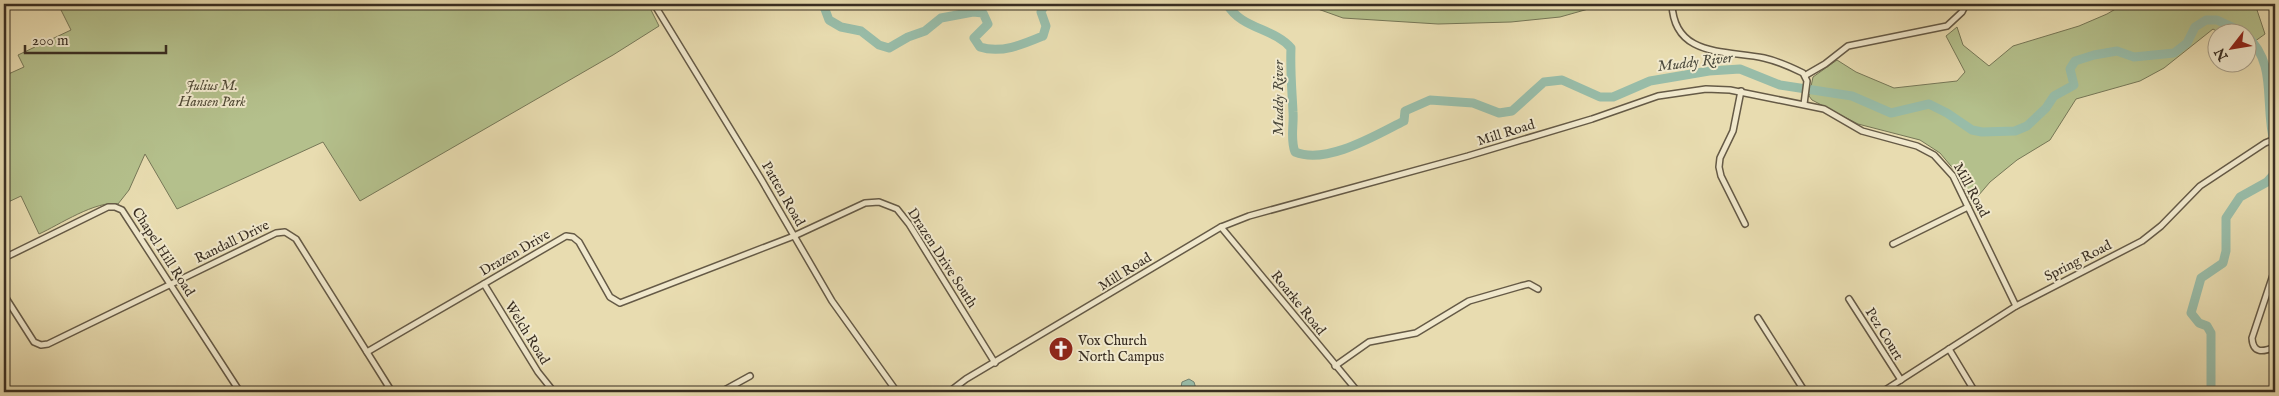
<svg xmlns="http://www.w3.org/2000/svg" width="2279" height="396" viewBox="0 0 2279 396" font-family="'IM FELL English',serif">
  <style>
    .green { fill: #b4c08c; stroke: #767757 }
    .water { fill: #98bca8; stroke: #728372 }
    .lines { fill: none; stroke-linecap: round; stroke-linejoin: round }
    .stream { stroke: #728372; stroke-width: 1 }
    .river { stroke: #98bca8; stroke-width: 9 }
    .minor-casing { stroke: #655a46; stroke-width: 8 }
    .minor { stroke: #f0e8cc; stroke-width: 5 }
    .labels { text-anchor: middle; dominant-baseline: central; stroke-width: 4; stroke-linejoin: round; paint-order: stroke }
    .park-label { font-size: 14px; font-style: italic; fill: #524b37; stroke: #f0e8cc }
    .street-label { font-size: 14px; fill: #392e22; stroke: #f0e8cc }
    .poi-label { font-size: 14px; fill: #392e22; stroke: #f0e8cc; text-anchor: start }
    .water-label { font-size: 15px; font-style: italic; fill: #4c4a3d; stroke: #f0e8cc }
  </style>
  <rect width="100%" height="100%" fill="#e8dcb0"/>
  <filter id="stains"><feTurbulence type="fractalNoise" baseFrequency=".004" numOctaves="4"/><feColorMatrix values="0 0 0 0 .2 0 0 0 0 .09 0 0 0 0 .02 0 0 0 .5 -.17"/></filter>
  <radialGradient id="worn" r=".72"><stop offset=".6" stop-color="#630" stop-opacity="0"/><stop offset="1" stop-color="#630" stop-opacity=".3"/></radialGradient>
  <g class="green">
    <path d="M58 4H648L659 26 613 55 360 201 323 142 177 209 145 154 129 190 118 204C96 200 59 225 39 234L21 196 4 204V76L24 67 18 55 71 30Z"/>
    <polygon points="1304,4 1606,4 1560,17 1511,22 1438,24 1343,18"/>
    <polygon points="2124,4 2255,4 2265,34 2247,47 2246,32 2218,32 2213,29 2164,68 2140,81 2076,99 2050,140 2017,160 1990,182 1972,203 1956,172 1940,153 1920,140 1858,124 1812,100 1809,96 1813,77 1837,60 1856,72 1894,88 1957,81 1965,72 1946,36 1957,27 1963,45 1989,66 2013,46 2079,26 2107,14"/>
  </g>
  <polygon class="water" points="1189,379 1194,382 1197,392 1180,392 1182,382"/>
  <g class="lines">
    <polyline class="stream" points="2271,66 2275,65"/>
    <g class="river">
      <path d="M823 4 829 20 841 27 861 31 879 45 889 48 908 37 925 31 941 18 973 12 983 13 988 24 974 38 980 47C1001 54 1024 44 1043 36L1046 26 1041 12 1045 4"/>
      <path d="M1227 4C1241 29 1274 28 1291 48 1290 70 1292 90 1293 112 1294 126 1290 139 1295 152 1327 165 1376 135 1404 121L1405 111 1430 100 1473 103 1499 113 1512 111 1544 82 1562 80 1600 97H1613L1650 81 1709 71 1740 69 1780 85 1852 96 1891 113 1929 104 1947 113 1972 130 1982 132 2015 131 2027 126 2046 108 2054 96 2074 85 2070 69 2075 61 2094 55 2117 51 2134 57 2174 53 2187 43 2195 27 2206 20H2217L2243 32"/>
      <path d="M2246 35C2279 65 2263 105 2275 146"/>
      <polyline points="2211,392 2211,333 2207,326 2199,323 2191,313 2201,278 2223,263 2226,251 2226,218 2240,197 2267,182 2275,173"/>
    </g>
    <defs>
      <g id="minor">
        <polyline points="654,4 761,179 832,301 897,392"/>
        <path d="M1672 4C1674 58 1727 50 1764 58 1777 61 1791 67 1803 73L1807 81 1804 104"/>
        <polyline points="4,7 9,4"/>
        <polyline points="1806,75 1825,64 1848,46 1947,26 1962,12 1966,4"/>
        <polyline points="1741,91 1733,131 1720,158 1719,167 1721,176 1745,224"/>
        <polyline points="1221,227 1358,392"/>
        <polyline points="1893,244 1968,207"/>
        <polyline points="4,258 108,207 115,207 122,210 240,392"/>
        <path d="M2275 269 2252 338C2253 354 2263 352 2275 347"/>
        <polyline points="484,284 538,372 554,392"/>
        <polyline points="4,295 34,342 41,345 48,344 276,233 285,232 296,239 392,392"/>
        <polyline points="1849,299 1901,380"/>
        <polyline points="1758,318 1805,392"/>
        <polyline points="1949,349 1975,392"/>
        <polyline points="367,352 566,236 573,237 579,242 610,297 620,303 794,236 865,203 879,202 897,209 909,224 995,363"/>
        <polyline points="1335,366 1369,342 1416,333 1469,301 1521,286 1529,284 1538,289"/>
        <polyline points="721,392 750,376"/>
        <polyline points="949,392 966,379 1221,227 1249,216 1468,156 1592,119 1658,96 1706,89 1730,90 1824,109 1862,131 1917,146 1934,155 1953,176 2016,306"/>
        <polyline points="1882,392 2016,306 2142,241 2161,226 2200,186 2265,143 2275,139"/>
      </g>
    </defs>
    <use href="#minor" class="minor-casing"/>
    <use href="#minor" class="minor"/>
  </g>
  <defs>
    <symbol id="church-disc" viewBox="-11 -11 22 22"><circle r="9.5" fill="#8f2418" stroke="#f0e8cc"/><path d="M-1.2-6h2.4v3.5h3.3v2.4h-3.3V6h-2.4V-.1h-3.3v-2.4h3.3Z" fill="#fff"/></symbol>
  </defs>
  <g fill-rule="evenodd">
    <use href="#church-disc" x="1047" y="335" width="28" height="28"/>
  </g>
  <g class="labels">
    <g class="park-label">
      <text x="212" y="86">Julius M.<tspan x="212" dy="16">Hansen Park</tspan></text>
    </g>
    <g class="street-label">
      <text transform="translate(1506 133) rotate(-17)">Mill Road</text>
      <text transform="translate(1971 190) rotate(62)">Mill Road</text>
      <text transform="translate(783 194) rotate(60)">Patten Road</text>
      <text transform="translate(232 242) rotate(-26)">Randall Drive</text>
      <text transform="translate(163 252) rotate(57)">Chapel Hill Road</text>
      <text transform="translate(515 253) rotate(-30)">Drazen Drive</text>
      <text transform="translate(942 258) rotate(57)">Drazen Drive South</text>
      <text transform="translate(2078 261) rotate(-27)">Spring Road</text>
      <text transform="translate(1125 272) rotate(-32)">Mill Road</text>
      <text transform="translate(1298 303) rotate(51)">Roarke Road</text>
      <text transform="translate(527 333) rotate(58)">Welch Road</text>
      <text transform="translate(1884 334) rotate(58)">Pez Court</text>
    </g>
    <g class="poi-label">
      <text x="1078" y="341">Vox Church<tspan x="1078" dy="16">North Campus</tspan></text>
    </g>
    <g class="water-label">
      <text transform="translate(1695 62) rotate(-7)">Muddy River</text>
      <text transform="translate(1278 98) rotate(-90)">Muddy River</text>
    </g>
  </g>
  <rect width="2279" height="396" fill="none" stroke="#e8dcb0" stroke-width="20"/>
  <rect x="5" y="5" width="2269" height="386" fill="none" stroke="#392e22" stroke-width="2.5"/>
  <rect x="10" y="10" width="2259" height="376" fill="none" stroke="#392e22"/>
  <g transform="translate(2232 48) rotate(239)"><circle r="24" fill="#f0e8cc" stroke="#a79e88"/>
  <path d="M0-4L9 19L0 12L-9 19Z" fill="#8f2418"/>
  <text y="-8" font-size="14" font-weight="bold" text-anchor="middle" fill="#392e22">N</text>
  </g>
  <path d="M25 45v8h141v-8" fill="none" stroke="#392e22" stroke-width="2.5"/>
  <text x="32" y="45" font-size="15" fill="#392e22" stroke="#f0e8cc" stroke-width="4" paint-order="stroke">200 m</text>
  <rect width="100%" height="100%" filter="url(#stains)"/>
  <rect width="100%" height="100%" fill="url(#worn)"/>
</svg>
